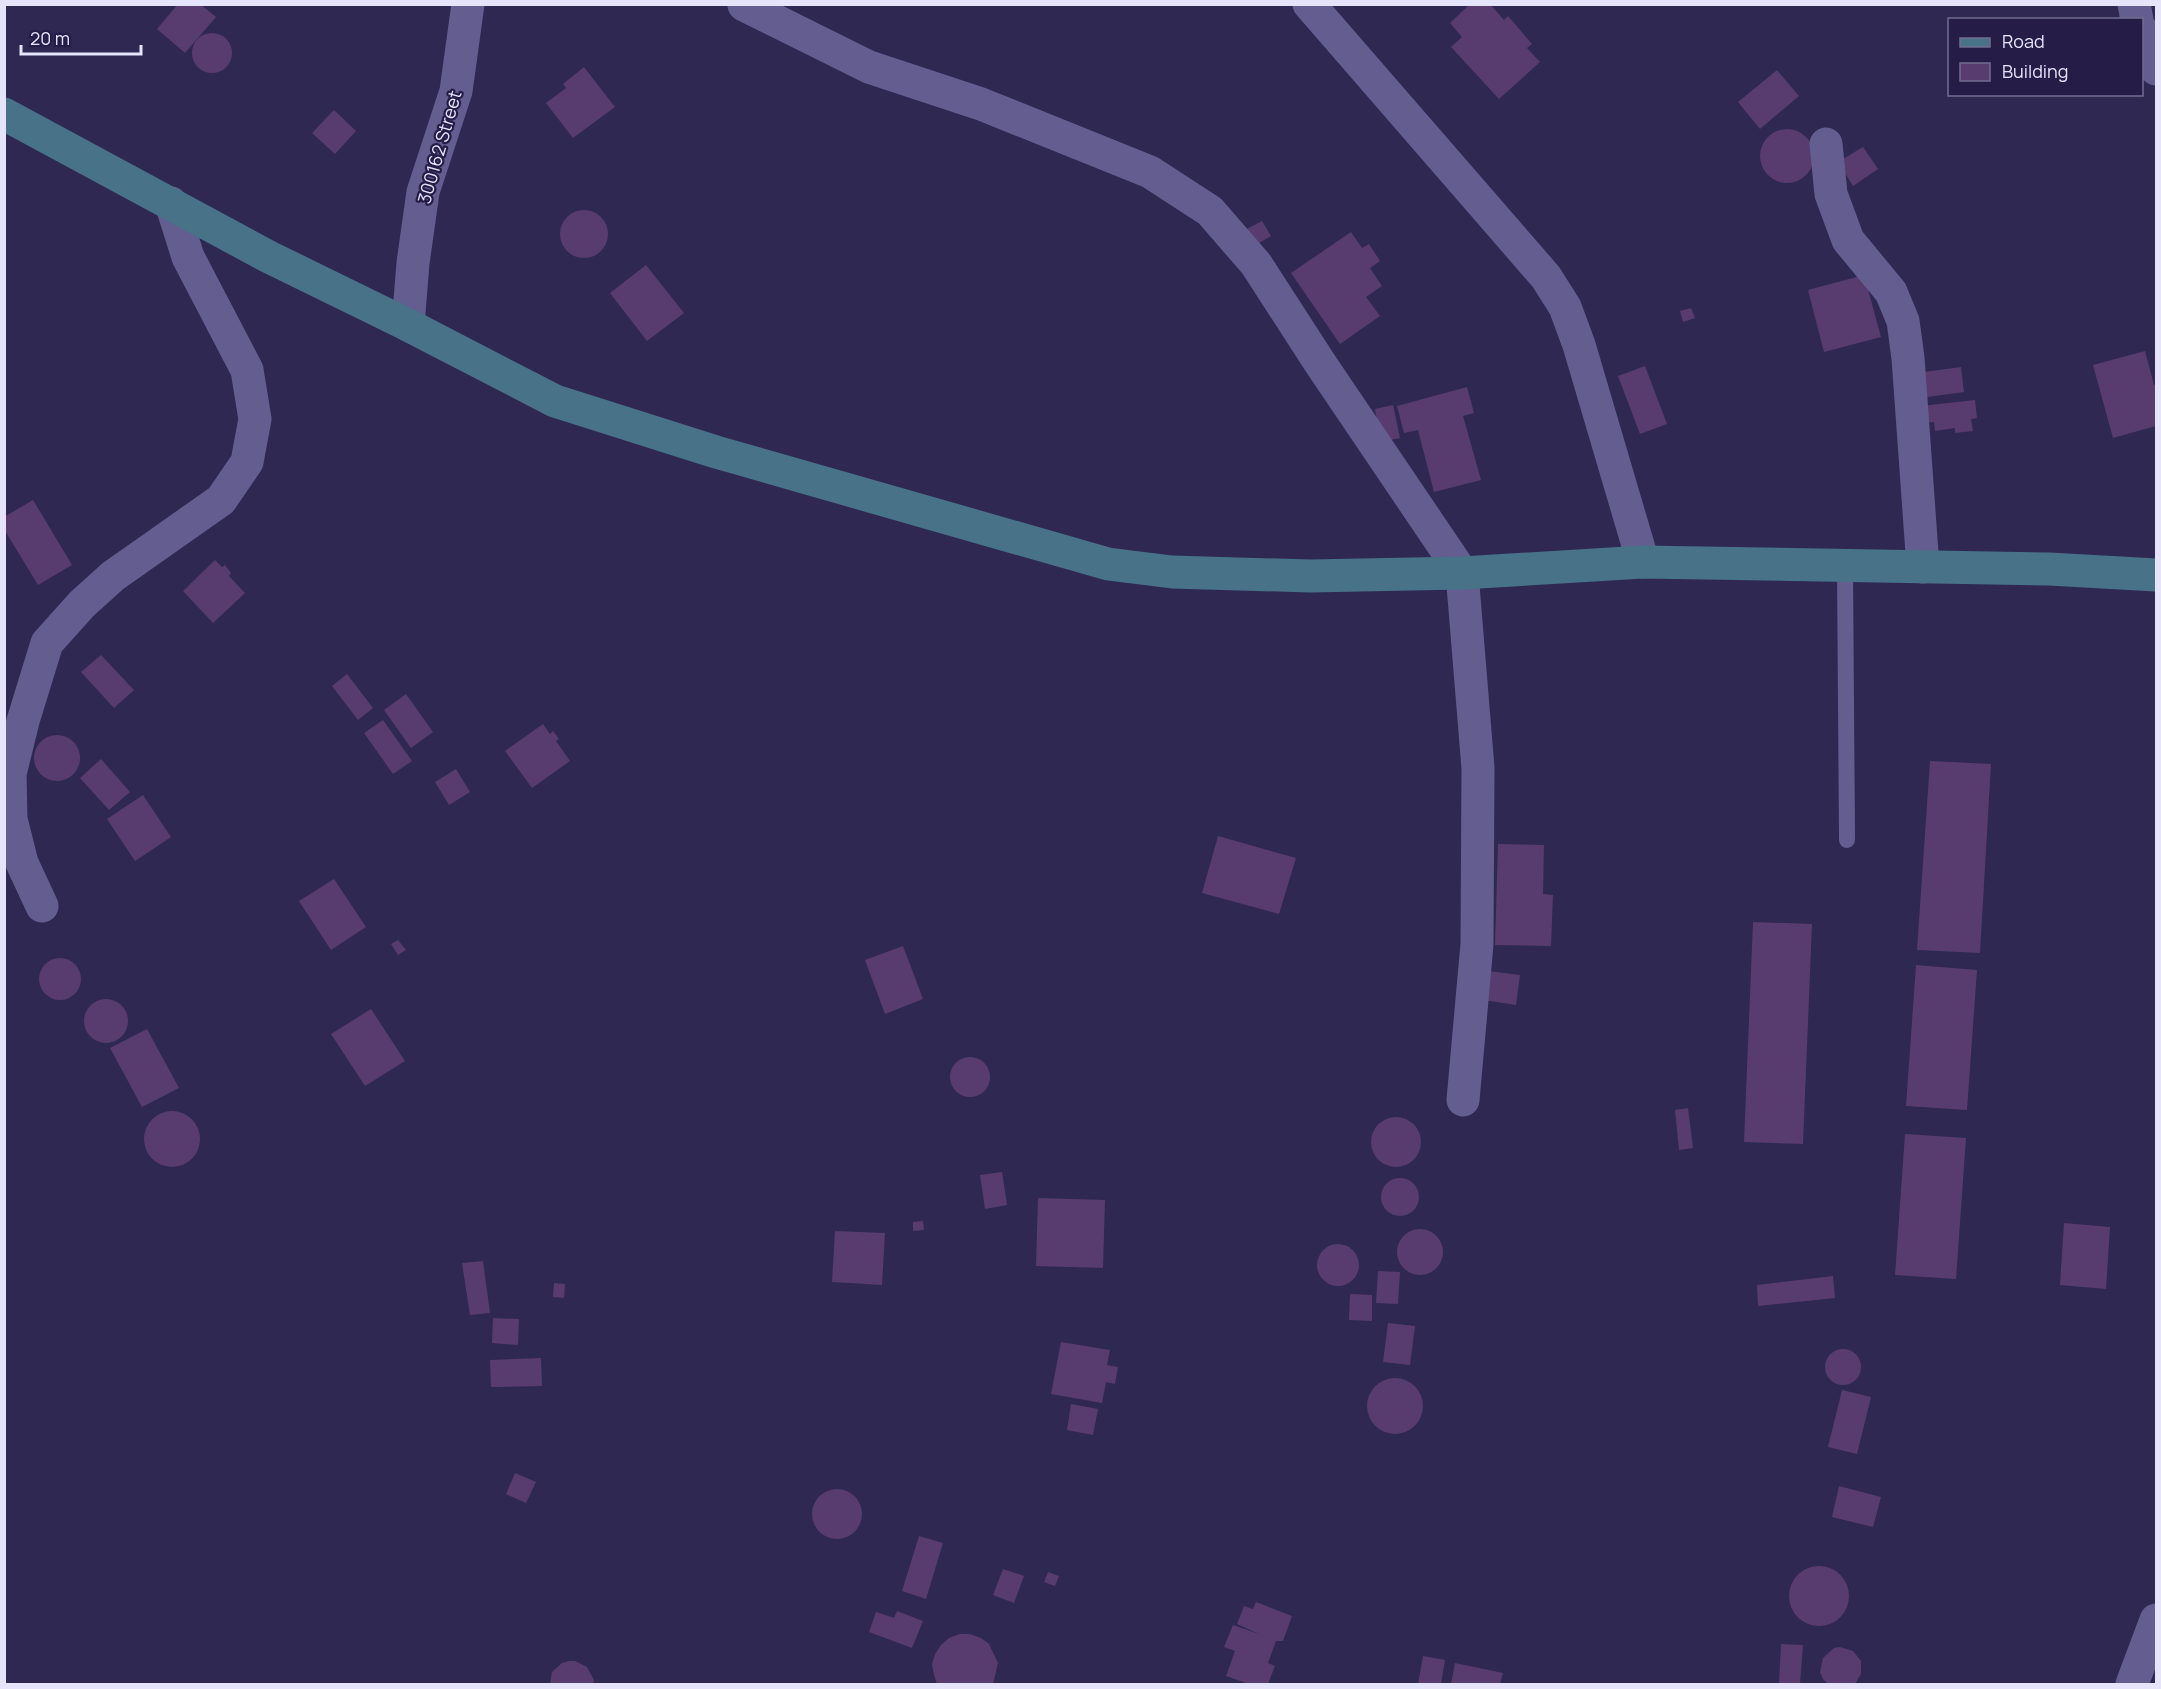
<svg xmlns="http://www.w3.org/2000/svg" width="2161" height="1689" viewBox="0 0 2161 1689" font-family="Manrope,sans-serif">
  <style>
    .building { fill: #583c6f }
    .lines { fill: none; stroke-linecap: round; stroke-linejoin: round }
    .lane { stroke: #635e8f; stroke-width: 16 }
    .street { stroke: #635e8f; stroke-width: 33 }
    .secondary { stroke: #477288; stroke-width: 33 }
    .labels { text-anchor: middle; dominant-baseline: central; stroke-width: 4.5; stroke-linejoin: round; paint-order: stroke }
    .street-label { font-size: 18px; fill: #e6e4fb; stroke: #251d48 }
  </style>
  <rect width="100%" height="100%" fill="#2f2853"/>
  <g class="building">
    <polygon points="178,4 200,4 216,17 185,53 157,29"/>
    <polygon points="1470,4 1490,4 1504,20 1508,16 1532,44 1527,48 1540,62 1499,99 1451,47 1462,37 1450,23"/>
    <circle cx="212" cy="53" r="20"/>
    <polygon points="584,67 615,107 573,138 546,103 566,88 563,84"/>
    <polygon points="1777,70 1799,96 1760,129 1738,102"/>
    <polygon points="334,110 356,131 335,154 312,133"/>
    <circle cx="1787" cy="156" r="27"/>
    <polygon points="1863,147 1878,169 1853,186 1838,162"/>
    <circle cx="584" cy="234" r="24"/>
    <polygon points="1262,221 1271,236 1254,246 1245,230"/>
    <polygon points="1351,232 1362,248 1369,244 1380,261 1370,268 1382,286 1366,297 1380,316 1340,344 1291,273"/>
    <polygon points="646,265 684,313 647,341 610,293"/>
    <polygon points="1864,275 1881,337 1824,352 1808,290"/>
    <polygon points="1691,308 1695,318 1683,322 1680,311"/>
    <polygon points="2145,351 2154,385 2156,384 2156,426 2113,438 2093,365"/>
    <polygon points="1645,366 1667,424 1640,434 1618,376"/>
    <polygon points="1961,367 1964,392 1927,397 1924,372"/>
    <polygon points="1467,387 1474,413 1463,416 1481,480 1434,492 1418,430 1404,433 1397,406"/>
    <polygon points="1975,400 1977,418 1971,419 1973,431 1955,433 1955,428 1935,431 1934,422 1923,423 1921,406"/>
    <polygon points="1393,405 1400,438 1381,442 1375,409"/>
    <polygon points="33,500 72,565 38,585 4,529 4,517"/>
    <polygon points="215,560 222,567 225,565 231,573 229,576 245,593 213,623 183,591"/>
    <polygon points="101,655 134,690 114,708 81,672"/>
    <polygon points="347,674 373,708 358,720 332,686"/>
    <polygon points="406,694 433,732 411,748 384,710"/>
    <polygon points="383,720 412,761 393,774 364,733"/>
    <polygon points="543,724 550,734 553,731 559,739 556,741 570,761 532,788 505,751"/>
    <circle cx="57" cy="758" r="23"/>
    <polygon points="101,759 130,792 109,810 80,778"/>
    <polygon points="1930,761 1991,764 1980,953 1917,950"/>
    <polygon points="456,769 470,792 449,805 435,782"/>
    <polygon points="143,795 171,837 135,861 107,819"/>
    <polygon points="1218,836 1296,858 1279,914 1202,893"/>
    <polygon points="1498,844 1544,845 1543,894 1553,895 1551,946 1495,945"/>
    <polygon points="334,879 366,927 331,950 299,901"/>
    <polygon points="1753,922 1812,924 1803,1144 1744,1142"/>
    <polygon points="398,940 406,950 398,955 391,944"/>
    <polygon points="903,946 923,999 885,1014 865,960"/>
    <circle cx="60" cy="979" r="21"/>
    <polygon points="1916,965 1977,970 1967,1110 1906,1106"/>
    <polygon points="1488,971 1520,975 1516,1005 1483,1000"/>
    <circle cx="106" cy="1021" r="22"/>
    <polygon points="371,1009 405,1061 365,1086 331,1034"/>
    <polygon points="147,1029 179,1088 142,1107 110,1048"/>
    <circle cx="970" cy="1077" r="20"/>
    <polygon points="1688,1108 1693,1148 1679,1150 1675,1110"/>
    <circle cx="172" cy="1139" r="28"/>
    <circle cx="1396" cy="1142" r="25"/>
    <polygon points="1905,1134 1966,1138 1956,1279 1895,1275"/>
    <polygon points="1002,1172 1007,1205 985,1209 980,1175"/>
    <circle cx="1400" cy="1197" r="19"/>
    <polygon points="1038,1198 1105,1200 1103,1268 1036,1266"/>
    <polygon points="923,1221 924,1230 913,1231 913,1222"/>
    <polygon points="2064,1223 2110,1227 2106,1289 2060,1285"/>
    <circle cx="1420" cy="1252" r="23"/>
    <polygon points="835,1231 885,1233 882,1285 832,1282"/>
    <circle cx="1338" cy="1265" r="21"/>
    <polygon points="483,1261 490,1313 470,1315 462,1263"/>
    <polygon points="1378,1271 1400,1272 1398,1304 1376,1303"/>
    <polygon points="1833,1276 1835,1298 1758,1306 1757,1285"/>
    <polygon points="554,1283 565,1284 564,1298 553,1297"/>
    <polygon points="1350,1294 1372,1295 1372,1321 1349,1320"/>
    <polygon points="493,1318 519,1319 518,1345 492,1343"/>
    <polygon points="1388,1323 1415,1326 1410,1365 1383,1362"/>
    <polygon points="1061,1342 1110,1350 1107,1365 1118,1367 1115,1384 1106,1382 1102,1403 1051,1394"/>
    <circle cx="1843" cy="1367" r="18"/>
    <polygon points="541,1358 542,1386 491,1387 490,1360"/>
    <circle cx="1395" cy="1406" r="28"/>
    <polygon points="1842,1390 1871,1397 1857,1454 1828,1447"/>
    <polygon points="1071,1404 1098,1409 1093,1435 1067,1430"/>
    <polygon points="515,1473 536,1482 526,1503 506,1494"/>
    <polygon points="1839,1486 1881,1497 1873,1527 1832,1517"/>
    <circle cx="837" cy="1514" r="25"/>
    <polygon points="919,1536 943,1543 926,1599 902,1591"/>
    <circle cx="1819" cy="1596" r="30"/>
    <polygon points="1003,1569 1024,1576 1014,1603 993,1595"/>
    <polygon points="1048,1572 1059,1576 1055,1586 1044,1582"/>
    <polygon points="1256,1602 1292,1616 1283,1641 1276,1641 1268,1663 1275,1666 1268,1684 1249,1684 1226,1676 1235,1651 1224,1647 1233,1625 1259,1634 1237,1624 1244,1606 1253,1609"/>
    <polygon points="897,1611 923,1621 912,1648 869,1632 876,1612 894,1618"/>
    <polygon points="960,1634 970,1634 981,1638 989,1644 998,1663 993,1684 937,1684 934,1675 932,1664 935,1654 941,1645 949,1638"/>
    <polygon points="1781,1644 1803,1645 1800,1684 1779,1684"/>
    <polygon points="1840,1647 1853,1651 1861,1661 1861,1674 1855,1684 1828,1684 1823,1679 1820,1672 1823,1658 1834,1648"/>
    <polygon points="1423,1656 1445,1660 1441,1684 1418,1684"/>
    <polygon points="569,1661 575,1661 587,1667 594,1680 593,1684 550,1684 552,1672 562,1663"/>
    <polygon points="1455,1663 1503,1673 1500,1684 1451,1684"/>
  </g>
  <g class="lines">
    <polyline class="lane" points="1845,566 1847,840"/>
    <g class="street">
      <polyline points="1309,4 1546,277 1565,307 1579,345 1643,562"/>
      <polyline points="2134,4 2137,20"/>
      <polyline points="744,5 869,67 981,104 1150,172 1210,211 1256,264 1320,363 1462,573 1478,768 1477,944 1463,1100"/>
      <polyline points="2142,31 2156,69"/>
      <polyline points="1826,144 1831,194 1848,240 1891,292 1903,321 1908,358 1923,567"/>
      <polyline points="408,325 413,263 423,192 456,91 468,4"/>
      <polyline points="42,906 22,863 11,819 10,774 23,721 47,643 82,604 113,576 221,500 247,462 255,419 247,370 188,257 171,203"/>
      <polyline points="2132,1684 2156,1620"/>
    </g>
    <polyline class="secondary" points="4,114 269,257 408,325 555,401 716,452 1108,564 1172,572 1310,576 1462,573 1643,562 2049,569 2156,575"/>
  </g>
  <g class="labels">
    <g class="street-label">
      <text transform="translate(439 147) rotate(-74)">300162 Street</text>
    </g>
  </g>
  <rect width="2161" height="1689" fill="none" stroke="#e6e4fb" stroke-width="12"/>
  <rect x="1948" y="18" width="195" height="78" fill="#251d48" stroke="#726d90" stroke-width="1.5"/>
  <rect x="1960" y="38" width="30" height="9" fill="#477288" stroke="#726d90" stroke-width="1.5"/>
  <text x="2002" y="48" font-size="18" fill="#e6e4fb">Road</text>
  <rect x="1960" y="63" width="30" height="18" fill="#583c6f" stroke="#726d90" stroke-width="1.5"/>
  <text x="2002" y="78" font-size="18" fill="#e6e4fb">Building</text>
  <path d="M21 45v9h120v-9" fill="none" stroke="#e6e4fb" stroke-width="3"/>
  <text x="30" y="45" font-size="18" fill="#e6e4fb" stroke="#251d48" stroke-width="4.5" paint-order="stroke">20 m</text>
</svg>
